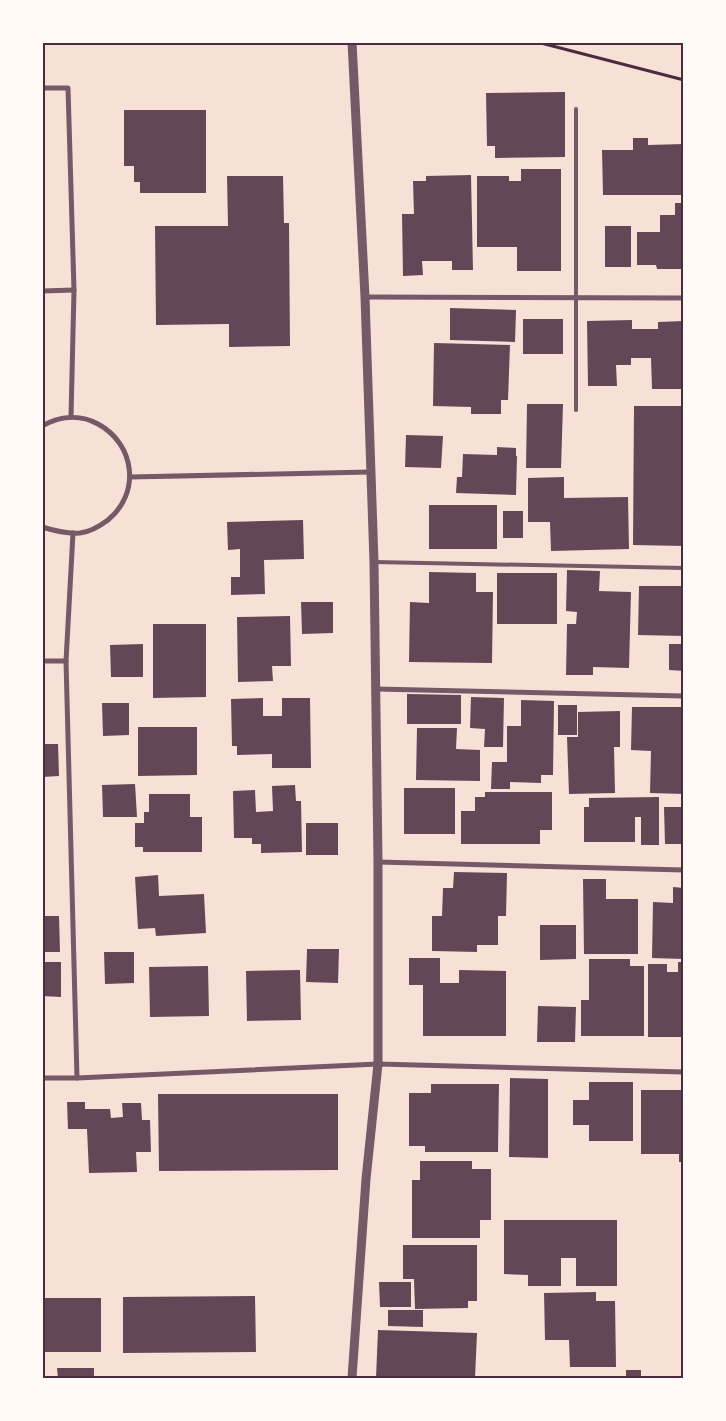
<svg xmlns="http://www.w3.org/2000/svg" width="726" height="1421" viewBox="0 0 726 1421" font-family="'PT Serif',serif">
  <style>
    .building { fill: #644757 }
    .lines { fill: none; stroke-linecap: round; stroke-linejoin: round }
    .path { stroke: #4a2c40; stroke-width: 3 }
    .service { stroke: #755966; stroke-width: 4 }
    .minor { stroke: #755966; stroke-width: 5 }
    .tertiary { stroke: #755966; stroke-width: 9 }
    .neatline { fill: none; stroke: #4a2c40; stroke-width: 2 }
  </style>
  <rect width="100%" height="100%" fill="#f7e1d7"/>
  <g class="building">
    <polygon points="565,92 565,157 495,158 495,146 487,146 486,93"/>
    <polygon points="124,110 206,110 206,193 140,193 140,182 134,182 134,166 124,166"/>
    <polygon points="633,138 648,138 648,145 684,144 684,195 603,195 602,150 633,150"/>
    <polygon points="521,169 561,169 561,271 517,271 517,247 477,247 477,176 509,176 509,181 521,181"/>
    <polygon points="471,175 473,270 452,270 452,261 422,261 423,275 403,276 402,214 414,214 413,181 426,181 426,176"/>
    <polygon points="227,176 283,176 284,223 289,223 290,346 229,347 229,324 156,325 155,226 228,226"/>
    <polygon points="675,203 684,203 684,269 657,269 656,265 637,265 637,232 660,232 660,215 675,215"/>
    <rect x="605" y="226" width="26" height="41"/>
    <polygon points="450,308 516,310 515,342 450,340"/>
    <rect x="523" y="319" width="40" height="35"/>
    <polygon points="632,320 632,329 658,329 658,322 684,321 684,382 681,382 681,389 652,389 651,358 631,358 631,365 616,365 617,386 588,386 587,321"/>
    <polygon points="434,343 510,345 508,400 501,400 501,414 471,414 471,407 433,406"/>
    <polygon points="527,404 563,404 561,468 526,468"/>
    <polygon points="634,406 684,406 684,546 633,545"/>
    <polygon points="406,435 443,436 441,468 405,467"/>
    <polygon points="497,447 516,448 516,456 517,456 516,495 456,493 457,477 462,477 463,454 497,455"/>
    <polygon points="564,477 564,498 628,497 629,549 551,551 550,522 528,522 528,478"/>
    <rect x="429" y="505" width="68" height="44"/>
    <rect x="503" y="511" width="20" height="27"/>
    <polygon points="303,520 304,559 264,560 265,594 231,595 231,577 240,577 240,549 228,550 227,522"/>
    <polygon points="567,570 600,571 599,591 631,592 629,668 593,667 593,675 566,675 567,624 576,624 577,612 566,611"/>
    <polygon points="429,572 476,573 476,592 493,592 492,663 409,662 410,602 429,603"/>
    <rect x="497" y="573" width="60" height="51"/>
    <polygon points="639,586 684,586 684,636 638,635"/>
    <polygon points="301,602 333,602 333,633 302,634"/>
    <polygon points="290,616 291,666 272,666 273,681 238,682 237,617"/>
    <polygon points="153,624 206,624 206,697 153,698"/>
    <polygon points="143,644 143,677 111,677 110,645"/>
    <polygon points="669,644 684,644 684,671 669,670"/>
    <polygon points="407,694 461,695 461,724 407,724"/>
    <polygon points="471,697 504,698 503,747 484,747 485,729 470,728"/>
    <polygon points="263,698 263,716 282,716 282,698 310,698 311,768 272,768 272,754 237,755 237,746 232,746 231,699"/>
    <polygon points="521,700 554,701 553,775 541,775 541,783 510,782 510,789 491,789 492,762 507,762 507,726 521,726"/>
    <polygon points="102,703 129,703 129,735 103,736"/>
    <rect x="558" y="705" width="19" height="30"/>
    <polygon points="632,707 684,707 684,794 650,793 651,751 631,750"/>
    <polygon points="620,711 620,747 614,747 615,793 569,794 567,737 578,737 578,712"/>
    <polygon points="138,727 197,727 197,775 138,776"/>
    <polygon points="417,728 457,728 456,749 480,750 480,781 416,780"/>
    <polygon points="42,744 58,744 59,776 42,777"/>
    <polygon points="135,784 137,817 103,817 102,785"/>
    <polygon points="295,785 296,801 301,801 302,852 261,853 261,844 252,844 252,838 234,838 233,791 255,790 256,812 273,811 272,786"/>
    <rect x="404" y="788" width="51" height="46"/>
    <polygon points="485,792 552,792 552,830 540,830 540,844 461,844 461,811 475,811 475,797 485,797"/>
    <polygon points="149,794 190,794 190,817 202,817 202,852 143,852 143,847 135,847 135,823 144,823 144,812 149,812"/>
    <polygon points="659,797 659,845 641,845 641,817 635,817 635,842 584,842 584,807 589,807 589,798"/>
    <polygon points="664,807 684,807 684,844 665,844"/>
    <rect x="306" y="823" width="32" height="32"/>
    <polygon points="454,872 507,873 506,916 498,916 498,945 477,945 477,952 432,951 432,916 442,916 443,888 453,888"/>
    <polygon points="158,875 159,896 204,894 206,933 156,936 155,928 138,929 135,877"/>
    <polygon points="583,879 606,879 606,899 638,899 638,954 584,954"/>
    <polygon points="673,887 684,888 684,959 652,958 653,902 673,903"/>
    <polygon points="42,916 59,916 60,952 42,952"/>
    <polygon points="540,925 576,925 576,959 540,960"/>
    <polygon points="307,949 339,949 338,983 306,982"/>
    <polygon points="104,952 134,952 134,983 105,984"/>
    <polygon points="409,958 440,958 440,983 459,983 459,970 506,971 506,1036 423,1036 423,985 409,985"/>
    <polygon points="589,959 630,959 630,966 644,966 644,1036 581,1036 581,1000 589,1000"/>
    <polygon points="42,962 61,962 61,997 42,996"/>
    <polygon points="678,962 684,962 684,1037 648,1037 648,964 667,964 667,972 678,972"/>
    <polygon points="208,966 209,1016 150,1017 149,967"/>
    <polygon points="300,970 301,1020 247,1021 246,971"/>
    <polygon points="538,1006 576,1007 575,1042 537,1042"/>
    <polygon points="510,1078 548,1079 548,1158 509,1157"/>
    <polygon points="589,1082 633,1082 633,1141 589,1141 589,1125 573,1125 573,1100 589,1100"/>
    <polygon points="431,1084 499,1084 498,1152 425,1152 425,1146 409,1146 409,1093 431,1093"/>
    <polygon points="641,1090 684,1090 684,1162 679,1162 679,1154 641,1154"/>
    <polygon points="158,1094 338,1094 338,1170 159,1171"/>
    <polygon points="67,1102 85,1102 85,1109 110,1109 111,1118 123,1117 122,1103 141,1103 142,1120 150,1120 151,1152 136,1152 137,1172 89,1173 87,1129 68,1129"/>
    <polygon points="420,1161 472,1161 472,1169 491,1169 491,1220 480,1220 480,1238 412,1238 412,1180 420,1180"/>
    <polygon points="504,1220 617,1220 617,1286 576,1286 576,1258 561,1258 561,1286 528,1286 528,1275 504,1274"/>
    <polygon points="403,1245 477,1245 477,1301 468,1301 468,1308 415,1309 414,1279 403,1279"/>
    <polygon points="379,1282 411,1282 411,1307 380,1307"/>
    <polygon points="596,1292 596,1301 615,1301 616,1367 570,1367 569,1340 545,1340 544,1293"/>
    <polygon points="255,1296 256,1352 123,1353 123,1297"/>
    <rect x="42" y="1298" width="59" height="54"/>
    <polygon points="388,1310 423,1310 423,1327 388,1326"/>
    <polygon points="378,1330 477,1333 475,1378 376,1378"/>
    <polygon points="57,1368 94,1368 94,1378 58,1378"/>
    <rect x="626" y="1370" width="15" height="8"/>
  </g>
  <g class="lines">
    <polyline class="path" points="537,42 684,80"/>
    <g class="service">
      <polyline points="576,410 576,109"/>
      <polyline points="374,562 684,568"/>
    </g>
    <g class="minor">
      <polyline points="42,88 68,88 74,290 71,417"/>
      <polyline points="42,291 74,290"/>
      <polyline points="365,297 684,298"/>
      <path d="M42 426C60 416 80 414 98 424 135 444 141 493 108 520 100 526 90 532 80 533 67 534 55 531 42 527"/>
      <polyline points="130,477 370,472"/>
      <polyline points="73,533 66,661 77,1078"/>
      <polyline points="42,661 66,661"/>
      <polyline points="376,689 684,696"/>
      <polyline points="378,862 684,870"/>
      <polyline points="42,1078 77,1078 378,1064 684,1072"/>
    </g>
    <polyline class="tertiary" points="352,42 365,297 374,562 378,862 378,1064 366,1179 352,1378"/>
  </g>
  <rect width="726" height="1421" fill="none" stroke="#fffaf5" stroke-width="88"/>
  <rect x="44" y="44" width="638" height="1333" class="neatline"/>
</svg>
